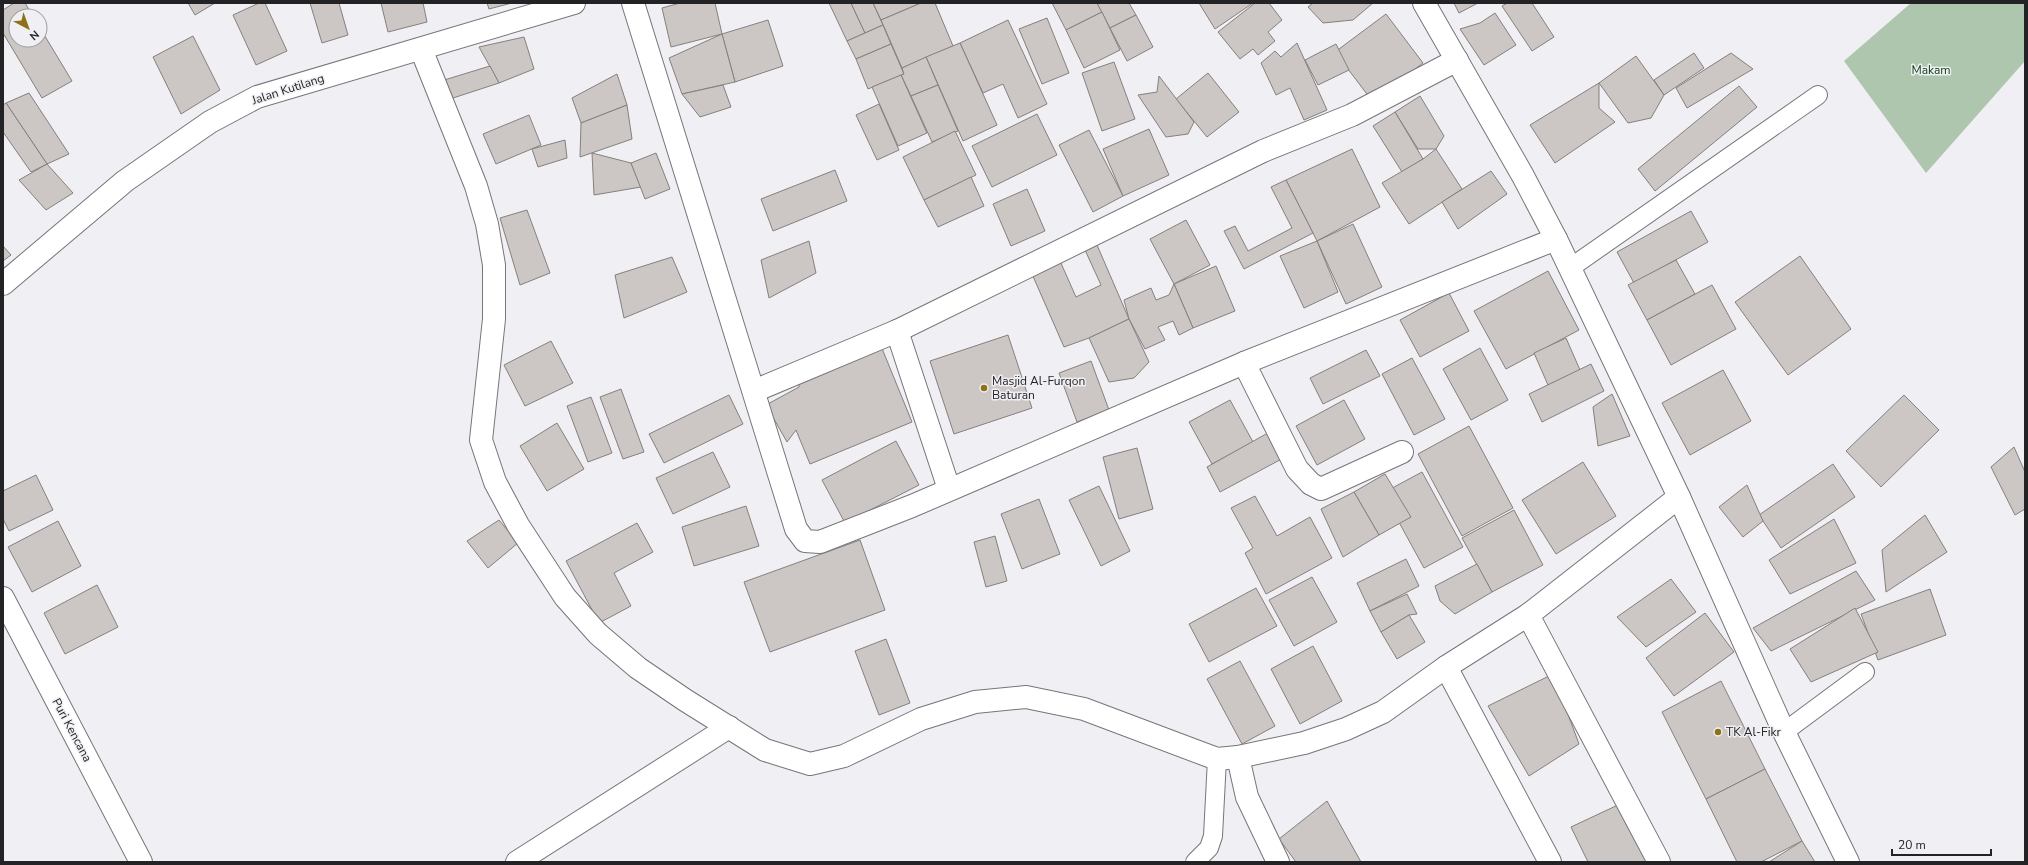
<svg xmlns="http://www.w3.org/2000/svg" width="2028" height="865" viewBox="0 0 2028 865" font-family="'Nunito Sans',sans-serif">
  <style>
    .green { fill: #aec6ad }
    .building { fill: #ccc7c5; stroke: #85807e }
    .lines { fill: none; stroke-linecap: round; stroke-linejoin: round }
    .service-casing { stroke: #767579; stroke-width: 20 }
    .minor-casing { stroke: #767579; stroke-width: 24 }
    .tertiary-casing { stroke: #767579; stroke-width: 24 }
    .service { stroke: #fff; stroke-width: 18 }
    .minor { stroke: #fff; stroke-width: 22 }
    .tertiary { stroke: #fff; stroke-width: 22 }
    .poi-dot { fill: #8d7216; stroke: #f0eff4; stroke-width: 1.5 }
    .labels { text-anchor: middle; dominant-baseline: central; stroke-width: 3; stroke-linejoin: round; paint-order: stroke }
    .park-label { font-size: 12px; fill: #073e0f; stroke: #f0eff4 }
    .street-label { font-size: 12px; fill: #232325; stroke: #f0eff4 }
    .poi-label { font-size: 12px; fill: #232325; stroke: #f0eff4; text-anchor: start }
  </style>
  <rect width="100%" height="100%" fill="#f0eff4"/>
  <polygon class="green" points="1911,3 2025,3 2025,61 1926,173 1844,61"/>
  <g class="building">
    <polygon points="14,3 25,3 33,16 16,16 16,40 40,40 40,28 72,81 42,98 3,33 3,10"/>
    <polygon points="188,3 215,3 195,15"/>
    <polygon points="259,3 265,3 287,51 256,65 233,15"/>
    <polygon points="310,3 339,3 348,35 322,43"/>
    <polygon points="381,3 423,3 427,22 388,32"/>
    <polygon points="487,3 512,3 489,9"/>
    <polygon points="680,3 715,3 722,34 671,47 662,8"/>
    <polygon points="829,3 851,3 865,33 847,41"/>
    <polygon points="851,3 873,3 883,25 865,33"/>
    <polygon points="873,3 921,3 881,20"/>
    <polygon points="921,3 935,3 953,46 902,68 881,20"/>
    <polygon points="1052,3 1097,3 1102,12 1066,30"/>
    <polygon points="1097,3 1129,3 1136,15 1110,28"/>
    <polygon points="1199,3 1253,3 1215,29"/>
    <polygon points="1255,3 1269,3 1282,20 1268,32 1275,41 1258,55 1253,49 1240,59 1218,32"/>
    <polygon points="1313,3 1373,3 1353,20 1323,23 1308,7"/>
    <polygon points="1454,3 1478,3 1459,13"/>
    <polygon points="1507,3 1532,3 1554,37 1532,51 1502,6"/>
    <polygon points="1102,12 1120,50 1084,68 1066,30"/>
    <polygon points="1495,13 1516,45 1484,65 1460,29 1480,23"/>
    <polygon points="1386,14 1423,63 1373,102 1335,52"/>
    <polygon points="1136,15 1153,47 1127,61 1110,28"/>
    <polygon points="1047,18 1069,73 1042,84 1019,29"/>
    <polygon points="768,20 783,66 735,82 722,34"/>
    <polygon points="1008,20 1047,104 1018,118 1003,84 983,93 960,43"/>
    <polygon points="883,25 891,44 856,59 847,41"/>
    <polygon points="722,34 735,82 682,94 669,58"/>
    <polygon points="193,36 220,90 181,114 153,57"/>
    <polygon points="524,37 534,69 499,83 479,47"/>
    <polygon points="960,43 997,125 963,141 926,57"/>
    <polygon points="1297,43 1327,110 1304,120 1290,88 1276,95 1261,63 1275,51 1281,57"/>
    <polygon points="891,44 904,74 868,89 856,59"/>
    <polygon points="1336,44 1349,70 1318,85 1305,60"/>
    <polygon points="1694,53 1704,68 1664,95 1654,80"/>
    <polygon points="1731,53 1753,69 1687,108 1676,88"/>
    <polygon points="1636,56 1664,95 1651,118 1628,123 1599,83"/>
    <polygon points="926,57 938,85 911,96 901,75 904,74 902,68"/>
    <polygon points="1114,62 1135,119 1102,131 1082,73"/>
    <polygon points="490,66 499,83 450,99 441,81"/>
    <polygon points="1208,73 1239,112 1207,137 1176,99"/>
    <polygon points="617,74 627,105 581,123 572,98"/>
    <polygon points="901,75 927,133 898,146 872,87"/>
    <polygon points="1159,76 1194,122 1188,134 1166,137 1138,95 1157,92"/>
    <polygon points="1599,83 1599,108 1615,122 1555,163 1530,125"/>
    <polygon points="723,85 731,107 700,117 682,94"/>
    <polygon points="938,85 958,131 932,142 911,96"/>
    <polygon points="1739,86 1757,107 1655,191 1638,169"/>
    <polygon points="29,93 69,154 47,164 6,103"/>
    <polygon points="1420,96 1444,136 1436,149 1418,149 1395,112"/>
    <polygon points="6,103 47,164 31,172 3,132 3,105"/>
    <polygon points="879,104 899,150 877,160 856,115"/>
    <polygon points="627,105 632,139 580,157 581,123"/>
    <polygon points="1395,112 1423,159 1402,172 1373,126"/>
    <polygon points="1037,114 1057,155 992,187 972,146"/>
    <polygon points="529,115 541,145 496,164 483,134"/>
    <polygon points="1149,129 1169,175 1123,196 1103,149"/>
    <polygon points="1089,130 1123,196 1093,212 1059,145"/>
    <polygon points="955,131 976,175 924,200 903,157"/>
    <polygon points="565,140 567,158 538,167 532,149"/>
    <polygon points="1352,149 1380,207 1317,241 1286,180"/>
    <polygon points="1436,149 1462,189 1409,224 1382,183 1423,159"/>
    <polygon points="592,153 631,163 641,187 594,195"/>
    <polygon points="656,153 670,189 645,199 631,163"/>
    <polygon points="47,164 73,193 46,210 19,180"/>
    <polygon points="835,170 847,201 773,231 761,199"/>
    <polygon points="1491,171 1507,194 1458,229 1442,202"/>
    <polygon points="971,177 984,206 938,227 924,200"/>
    <polygon points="1286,180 1313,233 1244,269 1224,231 1235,226 1248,251 1292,228 1271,187"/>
    <polygon points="1027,189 1045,231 1011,246 993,204"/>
    <polygon points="527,210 550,273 520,285 500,218"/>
    <polygon points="1691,211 1708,242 1634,283 1617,252"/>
    <polygon points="1186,220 1210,265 1174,284 1150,239"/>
    <polygon points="1353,224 1382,287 1346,304 1317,241"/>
    <polygon points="809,241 816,273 769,298 761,260"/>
    <polygon points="1317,241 1338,292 1304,308 1280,256"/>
    <polygon points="1097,245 1129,319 1089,338 1064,347 1032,274 1060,261 1076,297 1101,285 1085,250"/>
    <polygon points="3,246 11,255 3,261"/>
    <polygon points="1800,256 1851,329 1788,375 1735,302"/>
    <polygon points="672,257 687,292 624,318 615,275"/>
    <polygon points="1676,260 1695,294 1647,320 1628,285"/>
    <polygon points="1216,266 1235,311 1193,328 1174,284"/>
    <polygon points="1548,271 1579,330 1506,369 1474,311"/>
    <polygon points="1174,284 1193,328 1179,335 1173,321 1158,327 1165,340 1145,349 1129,319 1124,300 1151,288 1156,300 1169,295"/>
    <polygon points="1712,285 1736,329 1671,365 1647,320"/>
    <polygon points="1449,293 1469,331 1420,357 1400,320"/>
    <polygon points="1129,319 1149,362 1134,378 1109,382 1089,338"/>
    <polygon points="1008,335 1032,408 954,434 930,361"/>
    <polygon points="1566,338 1580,370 1548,385 1534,353"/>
    <polygon points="551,341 573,383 525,406 504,365"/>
    <polygon points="881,346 912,422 810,464 796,430 787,442 766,405 799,387 799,380"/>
    <polygon points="1480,348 1508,400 1471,420 1443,369"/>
    <polygon points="1366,350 1380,376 1323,404 1310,378"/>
    <polygon points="1412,358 1445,419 1414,435 1382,374"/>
    <polygon points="1091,361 1109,410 1077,422 1059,373"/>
    <polygon points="1591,364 1604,391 1542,422 1529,394"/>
    <polygon points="1723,370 1751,421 1690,455 1662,403"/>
    <polygon points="621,389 644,452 623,459 600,397"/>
    <polygon points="1612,394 1630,436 1598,446 1593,407"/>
    <polygon points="729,395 743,424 664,463 649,434"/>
    <polygon points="1904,395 1939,430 1881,487 1846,451"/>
    <polygon points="591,397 612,453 588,462 567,406"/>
    <polygon points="1230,400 1253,442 1212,464 1189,422"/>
    <polygon points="1344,400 1365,439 1317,465 1296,426"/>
    <polygon points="557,423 584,469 547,491 520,446"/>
    <polygon points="1469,426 1513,508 1462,536 1418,454"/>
    <polygon points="1275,429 1289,455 1220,492 1207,467"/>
    <polygon points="896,441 919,485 845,523 822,480"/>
    <polygon points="2014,447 2025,472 2025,509 2015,515 1991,467"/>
    <polygon points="1137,448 1153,509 1119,519 1103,457"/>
    <polygon points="713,452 730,487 673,514 656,478"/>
    <polygon points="1583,462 1616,516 1556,554 1522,500"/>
    <polygon points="1833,464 1855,497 1781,548 1759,515"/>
    <polygon points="1422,472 1463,547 1424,568 1383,493"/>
    <polygon points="1385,474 1411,517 1379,535 1354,492"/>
    <polygon points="36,475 53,510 9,531 3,519 3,491"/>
    <polygon points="1747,485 1763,521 1743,537 1719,507"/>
    <polygon points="1099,486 1130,551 1101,566 1069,500"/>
    <polygon points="1354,492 1379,535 1343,557 1321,509"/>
    <polygon points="1255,496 1277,536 1310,517 1332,558 1266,594 1245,553 1253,548 1231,508"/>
    <polygon points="1039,499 1060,554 1022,569 1001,514"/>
    <polygon points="746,506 759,546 694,566 682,527"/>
    <polygon points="1514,510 1543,565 1492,592 1462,538"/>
    <polygon points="1925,515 1947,552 1886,592 1882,550"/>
    <polygon points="1834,519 1856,563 1790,594 1769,560"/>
    <polygon points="499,520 518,543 488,568 467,541"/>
    <polygon points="58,521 81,566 32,592 8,547"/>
    <polygon points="637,523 653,552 614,573 631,606 599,623 566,561"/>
    <polygon points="995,536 1007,581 986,587 974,542"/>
    <polygon points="860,540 885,610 770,652 744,582"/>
    <polygon points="1406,559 1419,586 1370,611 1357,583"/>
    <polygon points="1477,564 1492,592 1455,614 1440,601 1435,586"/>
    <polygon points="1856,571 1875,600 1771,651 1753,628"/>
    <polygon points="1312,577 1337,622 1294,646 1269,600"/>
    <polygon points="1671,579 1696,612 1646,647 1617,617"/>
    <polygon points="97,585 118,627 65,654 44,613"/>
    <polygon points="1256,588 1277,626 1209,662 1189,624"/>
    <polygon points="1930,589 1946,635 1878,660 1861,614"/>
    <polygon points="1407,594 1417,614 1409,615 1381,632 1370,611"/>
    <polygon points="1855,608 1878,652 1811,682 1790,649"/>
    <polygon points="1705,613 1734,652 1674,696 1646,658"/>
    <polygon points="1409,615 1425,642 1397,659 1381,632"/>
    <polygon points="886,639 910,703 879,715 855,651"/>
    <polygon points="1313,646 1342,701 1300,724 1271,669"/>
    <polygon points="1240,661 1275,726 1242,744 1207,679"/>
    <polygon points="1553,674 1579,744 1529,776 1488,706"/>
    <polygon points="1721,681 1765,769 1706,799 1662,712"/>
    <polygon points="1765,769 1802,841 1761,862 1737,862 1706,799"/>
    <polygon points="1327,801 1361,862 1296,862 1279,839"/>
    <polygon points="1620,804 1647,862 1588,862 1571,827"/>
    <polygon points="1802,841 1815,862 1769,862"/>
  </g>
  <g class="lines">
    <defs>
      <g id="service">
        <polyline points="1570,268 1818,95"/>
        <polyline points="1784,732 1865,672"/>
        <polyline points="1195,862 1209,848 1213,836 1217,759"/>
      </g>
      <g id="minor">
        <polyline points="633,3 796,529 805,541 820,542 912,506 1244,363 1556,239"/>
        <polyline points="421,49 476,186 487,224 494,265 494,319 481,440 495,482 518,525 565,597 598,634 638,668 685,700 765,750 810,764 844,756 921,719 975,702 1026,697 1084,709 1217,759 1238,757 1304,743 1346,729 1383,712 1446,667 1528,615 1679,497"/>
        <polyline points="3,284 125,181 210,122 257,97 574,3"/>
        <polyline points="897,331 949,489"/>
        <polyline points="1244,363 1297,469 1311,484 1321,489 1402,452"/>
        <polyline points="754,391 897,331 1263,151 1352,115 1457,60"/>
        <polyline points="3,598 141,862"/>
        <polyline points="1528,615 1659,862"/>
        <polyline points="1446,667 1550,862"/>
        <polyline points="1238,757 1247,797 1278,862"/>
        <polyline points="517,862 729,727"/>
      </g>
      <polyline id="tertiary" points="1424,3 1523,176 1556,239 1679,497 1784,732 1848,862"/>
    </defs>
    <use href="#service" class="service-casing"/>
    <use href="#minor" class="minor-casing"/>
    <use href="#tertiary" class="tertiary-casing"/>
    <use href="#service" class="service"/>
    <use href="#minor" class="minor"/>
    <use href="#tertiary" class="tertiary"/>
  </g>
  <g class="poi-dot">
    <circle cx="984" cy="388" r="4"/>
    <circle cx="1718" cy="732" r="4"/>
  </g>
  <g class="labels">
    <g class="park-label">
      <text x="1931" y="70">Makam</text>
    </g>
    <g class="street-label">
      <text transform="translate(288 89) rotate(-18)">Jalan Kutilang</text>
      <text transform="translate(72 730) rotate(62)">Puri Kencana</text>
    </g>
    <g class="poi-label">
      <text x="992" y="381">Masjid Al-Furqon<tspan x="992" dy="14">Baturan</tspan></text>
      <text x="1726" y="732">TK Al-Fikr</text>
    </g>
  </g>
  <rect width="2028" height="865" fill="none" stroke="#232325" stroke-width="8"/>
  <g transform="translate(28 28) rotate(139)"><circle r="19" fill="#f0eff4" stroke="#9e9da1"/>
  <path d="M0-3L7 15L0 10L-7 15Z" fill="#8d7216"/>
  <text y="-6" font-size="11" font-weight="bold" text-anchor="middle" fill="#232325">N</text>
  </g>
  <path d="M1892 849v6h99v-6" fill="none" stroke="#232325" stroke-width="2"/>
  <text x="1898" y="849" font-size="12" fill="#232325" stroke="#f0eff4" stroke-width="3" paint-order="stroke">20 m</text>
</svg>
